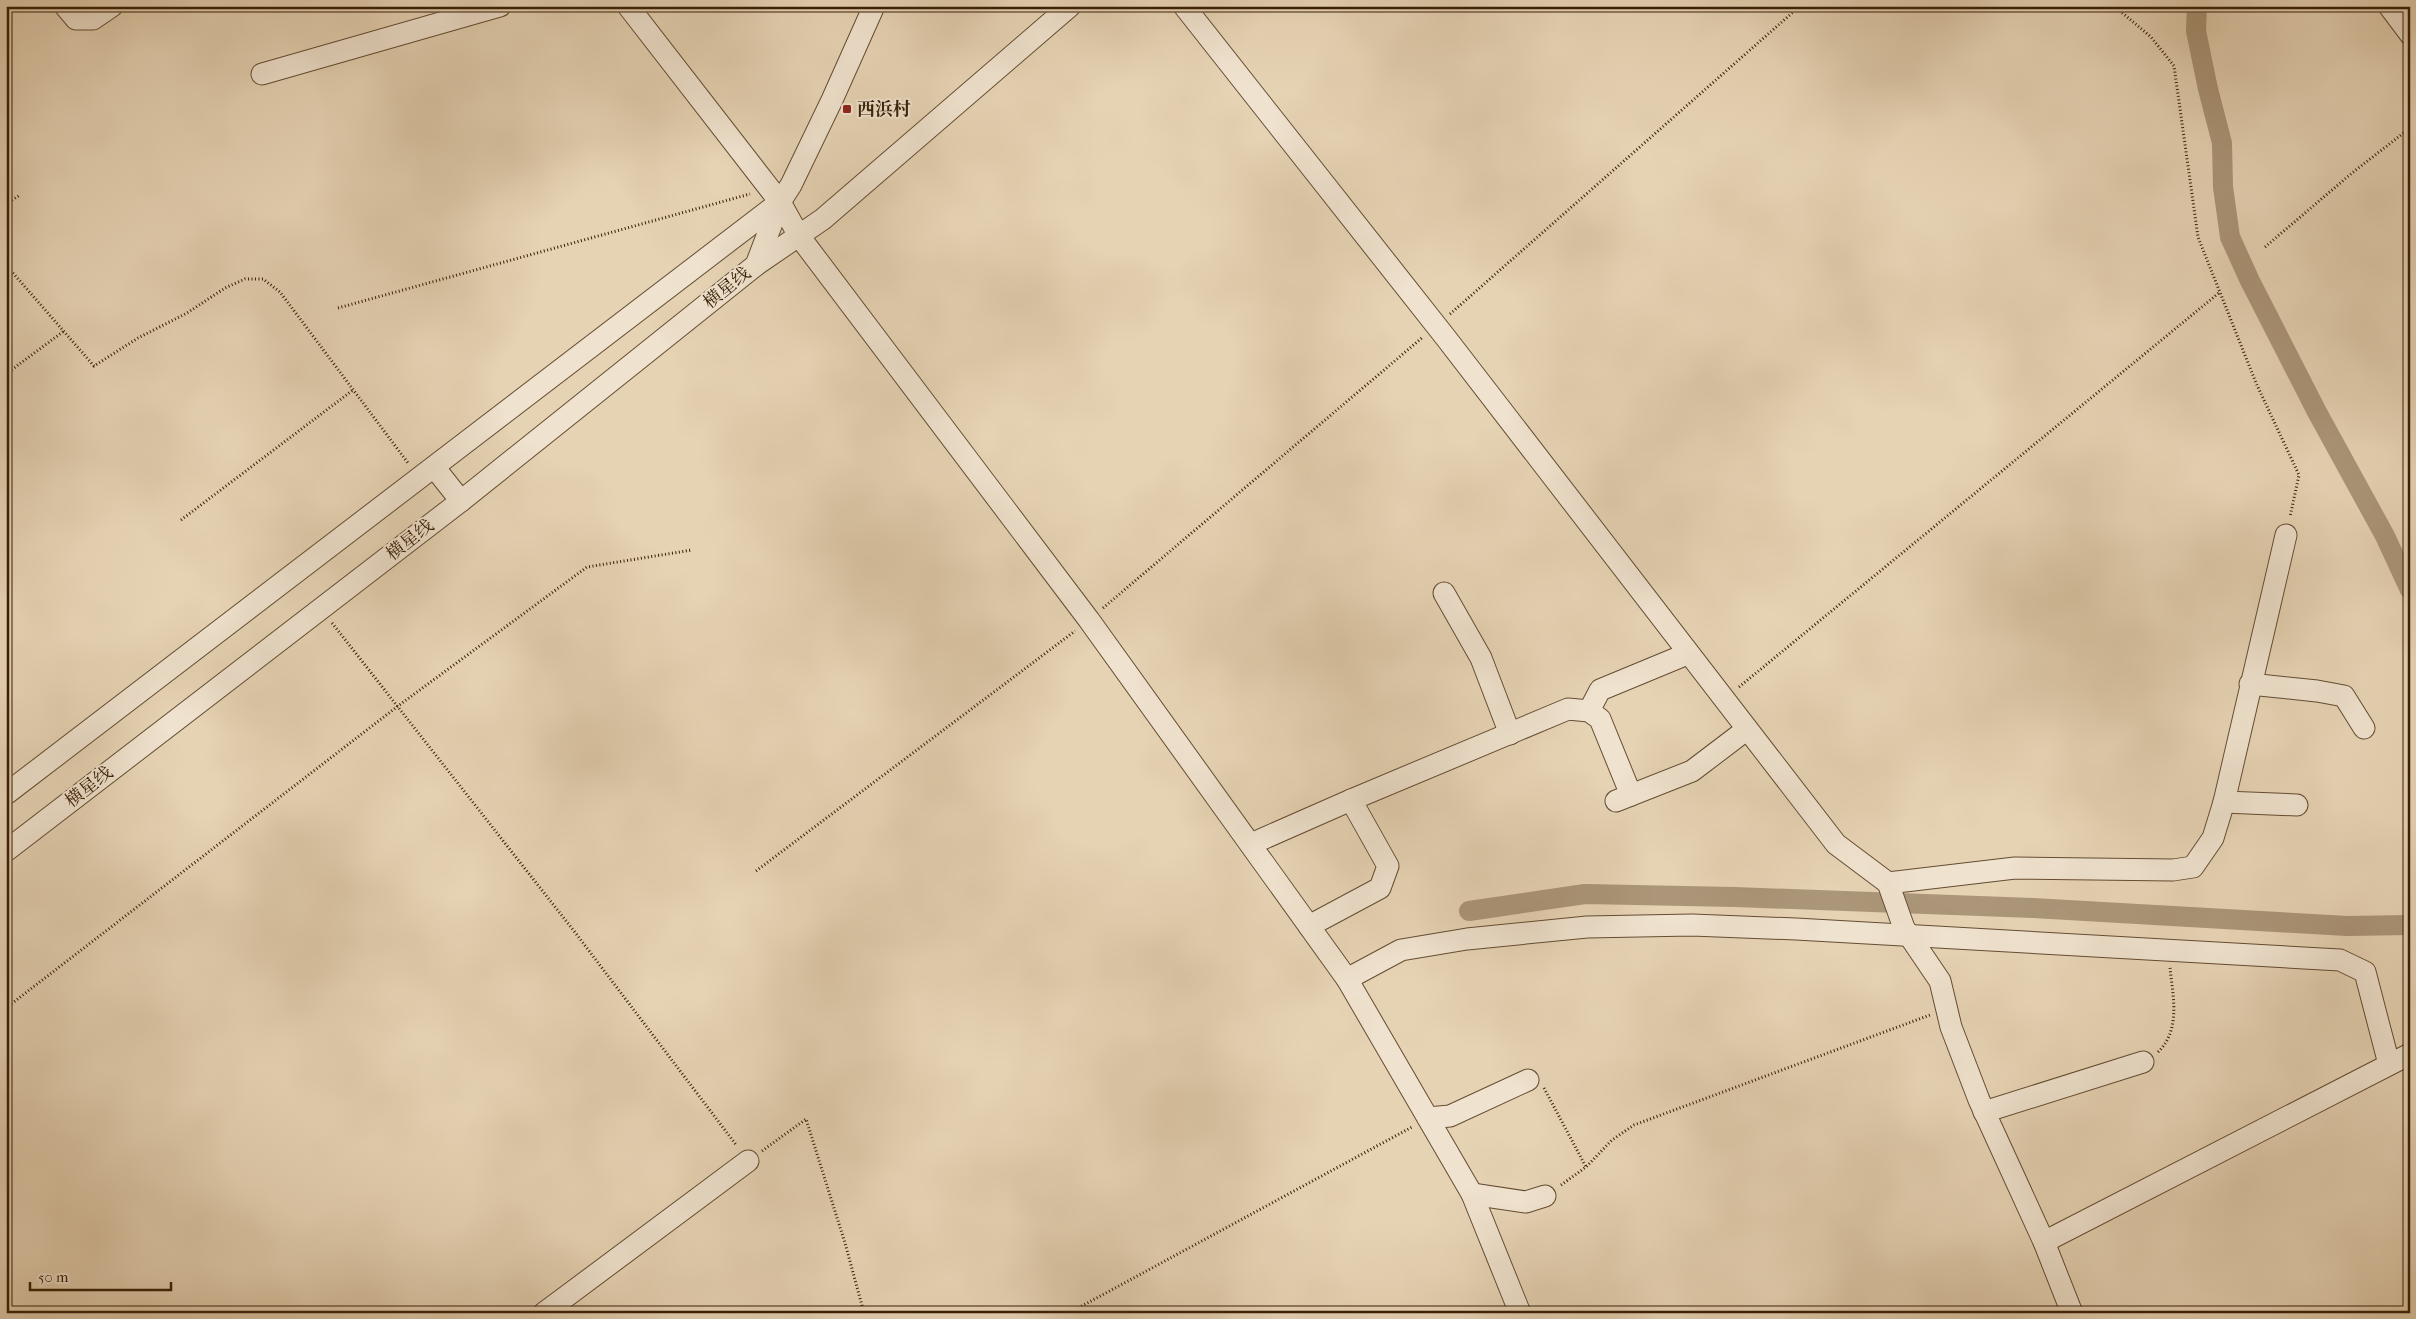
<svg xmlns="http://www.w3.org/2000/svg" width="2416" height="1319" viewBox="0 0 2416 1319" font-family="'IM FELL French Canon','Noto Serif SC',serif">
  <style>
    .lines { fill: none; stroke-linecap: round; stroke-linejoin: round }
    .canal { stroke: #ab9679; stroke-width: 20 }
    .minor-casing { stroke: #644c32; stroke-width: 23 }
    .path { stroke: #381f06; stroke-width: 3; stroke-dasharray: 1 2.5; stroke-linecap: butt }
    .minor { stroke: #efe2ce; stroke-width: 21 }
    .poi-dot { fill: #8f2418; stroke: #efe2ce; stroke-width: 2 }
    .labels { text-anchor: middle; dominant-baseline: central; stroke-width: 4; stroke-linejoin: round; paint-order: stroke }
    .poi-label { font-size: 18px; font-weight: bold; fill: #381f06; stroke: #efe2ce; text-anchor: start }
    .street-label { font-size: 18px; fill: #381f06; stroke: #efe2ce }
  </style>
  <rect width="100%" height="100%" fill="#e6d3b4"/>
  <filter id="stains"><feTurbulence type="fractalNoise" baseFrequency=".004" numOctaves="4"/><feColorMatrix values="0 0 0 0 .2 0 0 0 0 .09 0 0 0 0 .02 0 0 0 .5 -.17"/></filter>
  <radialGradient id="worn" r=".72"><stop offset=".6" stop-color="#630" stop-opacity="0"/><stop offset="1" stop-color="#630" stop-opacity=".3"/></radialGradient>
  <g class="lines">
    <g class="canal">
      <polyline points="2197,6 2196,31 2208,89 2222,143 2223,187 2230,237 2250,281 2317,412 2385,536 2410,590"/>
      <polyline points="1469,911 1585,894 1735,897 2033,908 2347,926 2410,925"/>
    </g>
    <defs>
      <g id="minor">
        <polyline points="65,6 76,19 93,19 112,6"/>
        <polyline points="628,6 780,202 799,236 1089,620 1347,979 1472,1194 1520,1313"/>
        <polyline points="1184,6 1446,338 1836,844 1888,883 1904,928 1940,981 1951,1027 1979,1100 2044,1242 2072,1313"/>
        <polyline points="2389,6 2410,34"/>
        <polyline points="262,74 500,6"/>
        <polyline points="756,265 823,219 1070,6"/>
        <polyline points="434,467 461,501"/>
        <polyline points="1444,593 1481,658 1510,734"/>
        <polyline points="2250,684 2317,691 2344,696 2364,728"/>
        <polyline points="1589,711 1600,690 1687,654"/>
        <polyline points="6,794 780,202"/>
        <polyline points="1616,801 1692,771 1746,730"/>
        <polyline points="2224,802 2297,805"/>
        <polyline points="1251,844 1351,800 1568,709 1589,711 1600,719 1631,795"/>
        <polyline points="6,851 461,501 756,265 780,202 791,185 832,100 874,6"/>
        <polyline points="1888,883 2015,868 2173,870 2193,867 2213,838 2224,802 2286,535"/>
        <polyline points="1309,926 1380,888 1388,866 1351,800"/>
        <polyline points="1347,979 1401,950 1467,939 1587,927 1692,925 1796,929 2340,960 2365,972 2389,1064"/>
        <polyline points="1984,1112 2143,1062"/>
        <polyline points="1428,1118 1450,1116 1528,1080"/>
        <polyline points="1472,1194 1526,1202 1545,1196"/>
        <polyline points="2044,1242 2410,1054"/>
        <polyline points="544,1313 748,1161"/>
      </g>
    </defs>
    <use href="#minor" class="minor-casing"/>
    <g class="path">
      <polyline points="2114,6 2151,37 2174,66 2198,237 2256,383 2299,475 2290,517"/>
      <polyline points="6,204 20,195"/>
      <polyline points="2265,247 2352,173 2410,128"/>
      <polyline points="6,265 94,366 138,338 187,313 225,288 245,279 263,279 280,292 408,463"/>
      <polyline points="338,308 750,194"/>
      <polyline points="1450,314 1800,6"/>
      <polyline points="6,374 64,331"/>
      <polyline points="181,520 353,390"/>
      <polyline points="1103,608 1423,337"/>
      <polyline points="332,623 574,931 737,1146"/>
      <polyline points="1739,687 2220,292"/>
      <polyline points="756,871 1075,631"/>
      <polyline points="6,1008 398,706 587,567 692,550"/>
      <path d="M2158 1052C2181 1030 2173 997 2170 968"/>
      <polyline points="1544,1088 1586,1167"/>
      <polyline points="762,1151 806,1119 845,1243 864,1313"/>
      <polyline points="1561,1185 1586,1167 1612,1140 1634,1125 1930,1015"/>
      <polyline points="1069,1313 1412,1127"/>
      <polyline points="2397,1313 2410,1308"/>
    </g>
    <use href="#minor" class="minor"/>
  </g>
  <rect class="poi-dot" x="842" y="104" width="10" height="10" rx="2.5"/>
  <g class="labels">
    <g class="poi-label">
      <text x="857" y="109">西浜村</text>
    </g>
    <g class="street-label">
      <text transform="translate(727 288) rotate(-39)">横星线</text>
      <text transform="translate(410 540) rotate(-38)">横星线</text>
      <text transform="translate(89 787) rotate(-38)">横星线</text>
    </g>
  </g>
  <rect width="2416" height="1319" fill="none" stroke="#e6d3b4" stroke-width="25"/>
  <rect x="8" y="8" width="2401" height="1304" fill="none" stroke="#381f06" stroke-width="2.5"/>
  <rect x="12" y="12" width="2391" height="1294" fill="none" stroke="#381f06"/>
  <path d="M30 1282v8h141v-8" fill="none" stroke="#381f06" stroke-width="2.5"/>
  <text x="38" y="1282" font-size="15" fill="#381f06" stroke="#efe2ce" stroke-width="4" paint-order="stroke">50 m</text>
  <rect width="100%" height="100%" filter="url(#stains)"/>
  <rect width="100%" height="100%" fill="url(#worn)"/>
</svg>
